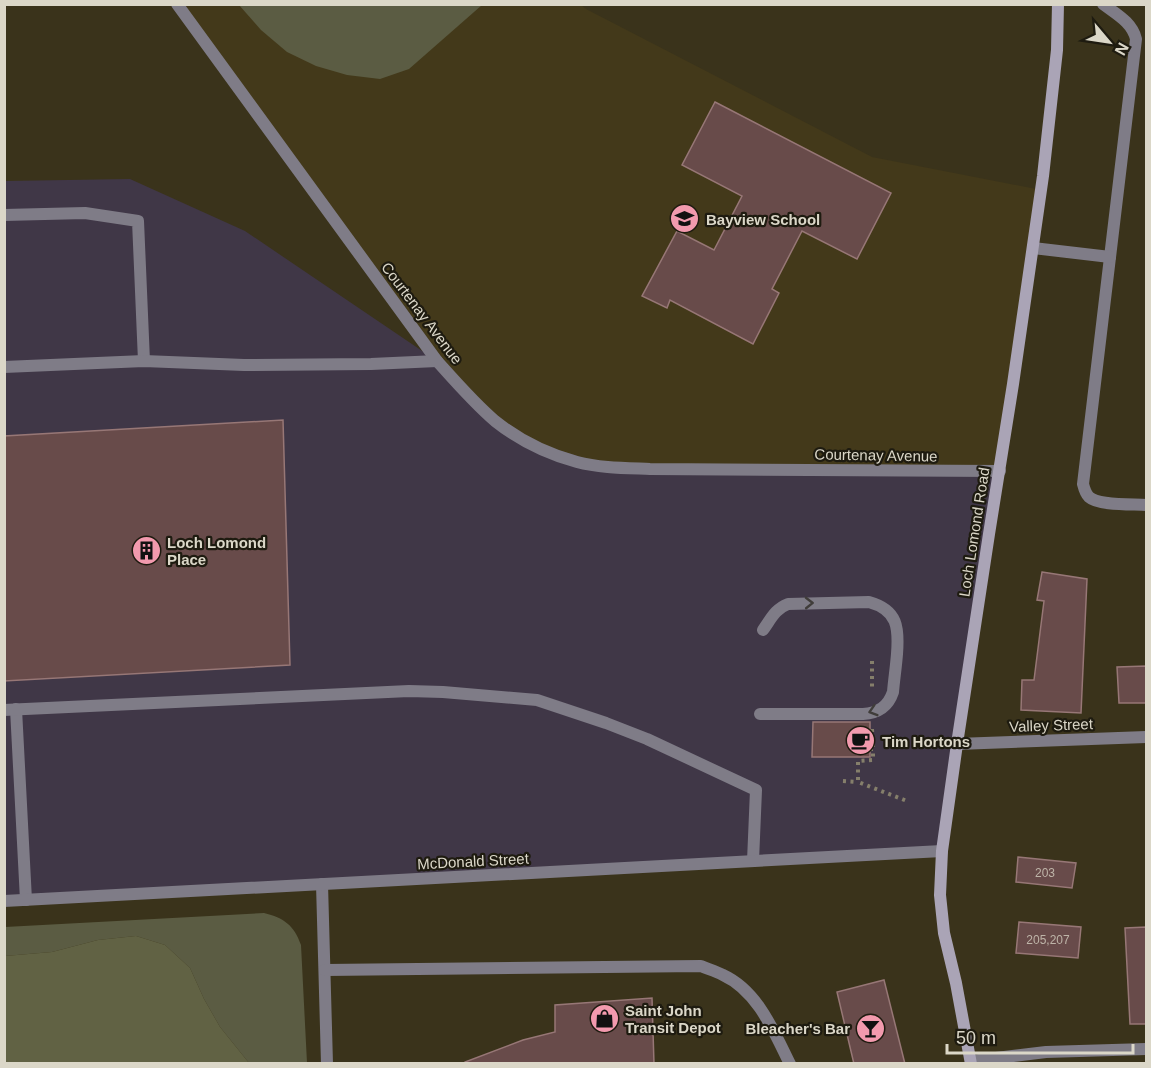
<svg xmlns="http://www.w3.org/2000/svg" width="1151" height="1068" viewBox="0 0 1151 1068" font-family="Arial,sans-serif">
  <style>
    .commercial { fill: #403747 }
    .built { fill: #43391a }
    .green { fill: #5b5c43 }
    .forest { fill: #616244 }
    .building { fill: #684b4a; stroke: #977776; stroke-width: 1.5 }
    .lines { fill: none; stroke-linecap: round; stroke-linejoin: round }
    .path { stroke: #857f6b; stroke-width: 4; stroke-dasharray: 3 4.5; stroke-linecap: butt }
    .service { stroke: #7f7c87; stroke-width: 12 }
    .minor { stroke: #7f7c87; stroke-width: 12 }
    .tertiary { stroke: #7f7c87; stroke-width: 12 }
    .secondary { stroke: #aaa4b6; stroke-width: 12 }
    .oneway { stroke: #403d3a }
    .labels { text-anchor: middle; dominant-baseline: central; stroke-width: 4.5; stroke-linejoin: round; paint-order: stroke }
    .number-label { font-size: 12px; fill: #beb4a8 }
    .poi-label { font-size: 15px; font-weight: bold; fill: #dbd7c8; stroke: #1e1b10; text-anchor: start }
    .street-label { font-size: 15px; fill: #dbd7c8; stroke: #1e1b10 }
  </style>
  <rect width="100%" height="100%" fill="#3a331b"/>
  <polygon class="commercial" points="130,179 245,231 437,361 1000,471 942,851 5,901 5,181"/>
  <polygon class="built" points="177,5 581,5 586,9 872,157 1041,190 1000,471 613,467 522,439 467,394"/>
  <g class="green">
    <polygon points="239,5 482,5 409,69 380,79 347,75 316,66 287,52 261,30"/>
    <path d="M264 913C284 918 294 925 301 945L307 1063H249L220 1027 204 999 190 968 165 945 136 936 98 940 52 952 5 956V927Z"/>
  </g>
  <polygon class="forest" points="136,936 165,945 190,968 204,999 220,1027 249,1063 5,1063 5,956 52,952 98,940"/>
  <g class="building">
    <polygon points="715,102 891,193 857,259 802,231 772,289 779,293 753,344 670,300 667,308 642,296 677,231 714,250 742,196 682,165"/>
    <polygon points="283,420 290,665 4,681 4,436"/>
    <polygon points="1042,572 1087,579 1081,713 1021,710 1022,680 1034,680 1044,601 1037,600"/>
    <polygon points="1146,666 1146,703 1119,703 1117,667"/>
    <polygon points="813,722 870,722 870,757 812,757"/>
    <polygon points="1018,857 1076,863 1072,888 1016,882"/>
    <polygon points="1019,922 1081,927 1078,958 1016,953"/>
    <polygon points="1146,927 1146,1024 1130,1024 1125,928"/>
    <polygon points="884,980 905,1064 854,1064 837,992"/>
    <polygon points="652,998 654,1064 465,1064 465,1062 523,1040 555,1032 555,1005"/>
  </g>
  <g class="lines">
    <g class="path">
      <polyline points="872,661 872,691"/>
      <polyline points="872,729 873,749"/>
      <polyline points="870,749 873,749 873,760 858,761 858,782 907,801"/>
      <polyline points="843,781 858,782"/>
    </g>
    <g class="service">
      <path d="M1103 4C1116 14 1132 22 1136 39L1083 484C1084 488 1086 494 1089 497 1099 506 1133 504 1146 505"/>
      <polyline points="4,215 85,213 138,221 144,361"/>
      <polyline points="1033,248 1110,257"/>
      <polyline points="4,367 144,361 244,365 371,364 437,361"/>
      <polyline points="16,709 26,900"/>
      <polyline points="4,710 409,691 443,692 537,700 606,723 647,739 756,790 753,861"/>
      <path d="M760 714H863C878 713 888 707 893 692 894 680 896 667 897 654 899 628 898 610 869 602L788 604C775 609 771 619 763 630"/>
      <polyline points="322,884 327,1064"/>
      <path d="M325 970 701 966C708 969 716 971 723 975 758 991 774 1032 790 1064"/>
    </g>
    <g class="minor">
      <polyline points="957,744 1146,737"/>
      <polyline points="971,1061 1046,1052 1146,1049"/>
    </g>
    <g class="tertiary">
      <path d="M177 4 437 361C455 381 474 403 495 421 519 440 547 454 577 462 600 468 626 468 650 469L1000 471"/>
      <polyline points="4,901 942,851"/>
    </g>
    <polyline class="secondary" points="971,1064 956,983 944,933 940,895 942,851 957,744 989,534 1013,384 1043,176 1057,50 1058,4"/>
  </g>
  <defs><path id="oneway-chevron" d="M-2-3.5L2.5 0L-2 3.5" fill="none" stroke-width="1.6" stroke-linecap="round" stroke-linejoin="round" transform="scale(1.5)"/></defs>
  <g class="oneway">
    <use href="#oneway-chevron" transform="translate(809 603) rotate(-1)"/>
    <use href="#oneway-chevron" transform="translate(873 711) rotate(163)"/>
  </g>
  <defs>
    <symbol id="school-disc" viewBox="-11 -11 22 22"><circle r="9.5" fill="#f29aae" stroke="#1e1b10"/><path d="M0-5L7-2L0 1L-7-2ZM-4 1L0 2.5L4 1V4Q0 6-4 4Z" fill="#111"/></symbol>
    <symbol id="building-disc" viewBox="-11 -11 22 22"><circle r="9.5" fill="#f29aae" stroke="#1e1b10"/><path d="M-4-6H4V6H1V3H-1V6H-4ZM-2.5-4.3h1.7v1.8h-1.7ZM.8-4.3h1.7v1.8H.8ZM-2.5-1h1.7V.8h-1.7ZM.8-1h1.7V.8H.8Z" fill="#111"/></symbol>
    <symbol id="cafe-disc" viewBox="-11 -11 22 22"><circle r="9.5" fill="#f29aae" stroke="#1e1b10"/><path d="M-5.5-4.5H6V0H3Q3 3.5 0 3.5H-2.5Q-5.5 3.5-5.5 0ZM3-3.2v2h1.7v-2ZM-6 4.5H4V6H-6Z" fill="#111"/></symbol>
    <symbol id="shop-disc" viewBox="-11 -11 22 22"><circle r="9.5" fill="#f29aae" stroke="#1e1b10"/><path d="M-5-2.5h2.3a2.7 3.5 0 0 1 5.4 0H5L5.5 6h-11ZM-1.5-2.5h3a1.5 2.3 0 0 0-3 0Z" fill="#111"/></symbol>
    <symbol id="bar-disc" viewBox="-11 -11 22 22"><circle r="9.5" fill="#f29aae" stroke="#1e1b10"/><path d="M-6-5H6L.8 .8V4.5H3.5V6h-7V4.5H-.8V.8Z" fill="#111"/></symbol>
  </defs>
  <g fill-rule="evenodd">
    <use href="#school-disc" x="668" y="202" width="33" height="33"/>
    <use href="#building-disc" x="130" y="534" width="33" height="33"/>
    <use href="#cafe-disc" x="844" y="724" width="33" height="33"/>
    <use href="#shop-disc" x="588" y="1002" width="33" height="33"/>
    <use href="#bar-disc" x="854" y="1012" width="33" height="33"/>
  </g>
  <g class="labels">
    <g class="number-label">
      <text x="1045" y="873">203</text>
      <text x="1048" y="940">205,207</text>
    </g>
    <g class="poi-label">
      <text x="706" y="219">Bayview School</text>
      <text x="167" y="542">Loch Lomond<tspan x="167" dy="17">Place</tspan></text>
      <text x="882" y="741">Tim Hortons</text>
      <text x="625" y="1010">Saint John<tspan x="625" dy="17">Transit Depot</tspan></text>
      <text x="850" y="1028" text-anchor="end">Bleacher's Bar</text>
    </g>
    <g class="street-label">
      <text transform="translate(422 313) rotate(53)">Courtenay Avenue</text>
      <text transform="translate(876 455) rotate(1)">Courtenay Avenue</text>
      <text transform="translate(974 532) rotate(-81)">Loch Lomond Road</text>
      <text transform="translate(1051 725) rotate(-2)">Valley Street</text>
      <text transform="translate(473 861) rotate(-3)">McDonald Street</text>
    </g>
  </g>
  <rect width="1151" height="1068" fill="none" stroke="#dbd7c8" stroke-width="12"/>
  <g transform="translate(1109 42) rotate(119)" stroke="#1e1b10" stroke-width="4.5" paint-order="stroke">
  <path d="M0-4.5L10 22L0 15L-10 22Z" fill="#dbd7c8"/>
  <text y="-9" font-size="16" font-weight="bold" text-anchor="middle" fill="#dbd7c8">N</text>
  </g>
  <path d="M947 1044v9h186v-9" fill="none" stroke="#dbd7c8" stroke-width="3"/>
  <text x="956" y="1044" font-size="18" fill="#dbd7c8" stroke="#1e1b10" stroke-width="4.5" paint-order="stroke">50 m</text>
</svg>
